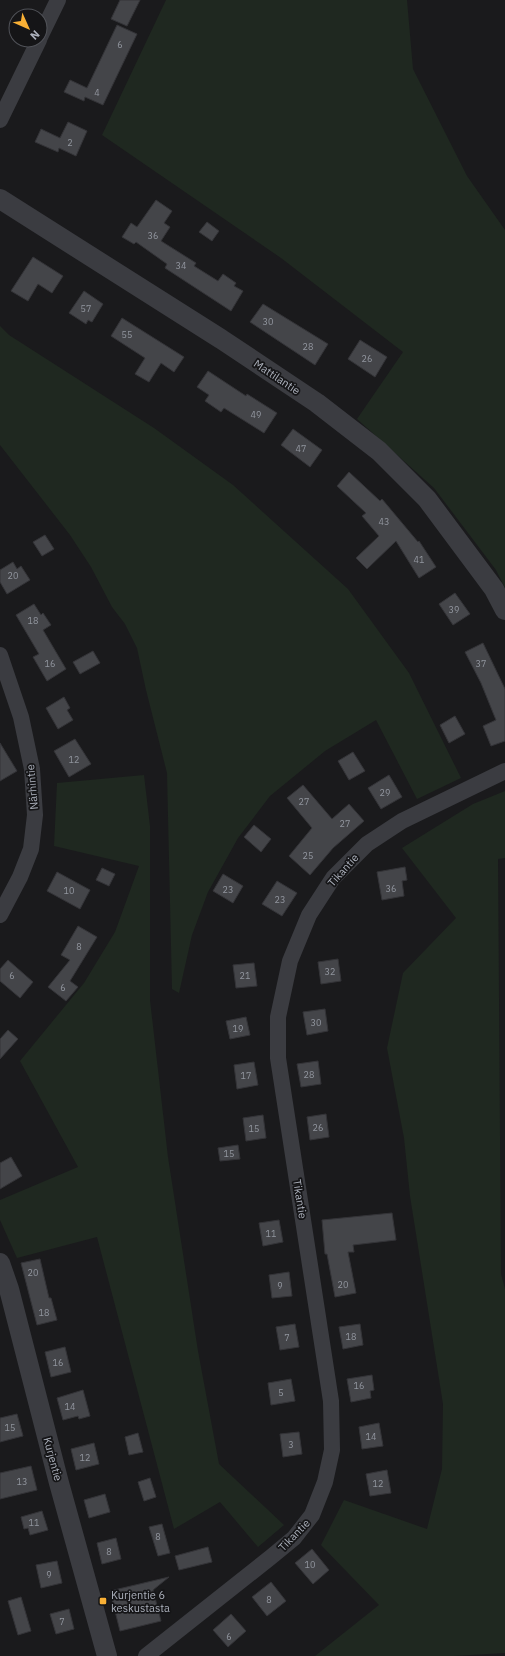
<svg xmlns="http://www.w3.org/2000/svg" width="505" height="1656" viewBox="0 0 505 1656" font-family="'IBM Plex Sans',sans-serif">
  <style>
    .green { fill: #1f2820 }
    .building { fill: #444549; stroke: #343438 }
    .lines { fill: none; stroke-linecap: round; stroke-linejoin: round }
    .minor { stroke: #3b3c41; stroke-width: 16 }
    .tertiary { stroke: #3b3c41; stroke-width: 20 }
    .poi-dot { fill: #f9b035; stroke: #151517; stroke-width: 1.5 }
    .labels { text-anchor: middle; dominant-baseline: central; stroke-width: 3.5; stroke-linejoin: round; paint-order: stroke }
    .number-label { font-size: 9px; fill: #92969f }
    .street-label { font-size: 11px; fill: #acb1bc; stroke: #151517 }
    .poi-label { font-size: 11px; fill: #acb1bc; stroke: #151517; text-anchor: start }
  </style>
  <rect width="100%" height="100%" fill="#1a1a1c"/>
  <g class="green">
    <polygon points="166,0 407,0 413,69 467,176 505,230 505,588 496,570 434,488 357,419 403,352 281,258 102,135"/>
    <polygon points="0,326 9,335 154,428 233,485 348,589 409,673 461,778 417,799 376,720 325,751 270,796 238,838 208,892 192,935 179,993 172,989 167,773 146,690 137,648 125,624 112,607 91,567 70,535 0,445"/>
    <polygon points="144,775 150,826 150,1000 168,1157 198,1351 219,1464 284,1525 258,1547 220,1502 174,1529 97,1237 17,1258 0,1220 0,1200 78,1167 20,1061 84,983 115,932 139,866 54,846 57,783"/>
    <polygon points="505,791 505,858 498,859 501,1274 505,1289 505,1653 454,1656 315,1656 379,1605 321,1545 344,1500 427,1529 442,1469 443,1404 410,1196 404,1138 387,1048 403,973 456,918 402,848 473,804"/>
  </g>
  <g class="building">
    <polygon points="120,0 140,0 127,26 111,19"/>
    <polygon points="117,25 137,34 103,105 85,97 84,101 64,92 70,80 87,88"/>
    <polygon points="68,122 87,131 76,156 59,148 58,152 35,142 41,129 60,138"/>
    <polygon points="156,200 172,211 164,223 170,227 161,241 196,263 194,266 218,281 223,274 236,283 234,286 243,291 231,311 165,268 167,264 136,242 134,244 122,237 131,223 137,227"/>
    <polygon points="207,222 219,231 212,241 199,232"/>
    <polygon points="33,257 63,276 52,293 38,284 28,301 11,291"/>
    <polygon points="84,291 103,304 92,322 88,320 86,324 69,313"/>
    <polygon points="263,304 328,344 315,365 250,322"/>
    <polygon points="122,318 184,357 174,372 161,363 149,382 135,374 145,358 111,336"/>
    <polygon points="360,340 387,357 375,377 348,359"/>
    <polygon points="208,371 246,396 247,394 277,413 264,433 224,408 221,412 205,401 209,395 197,387"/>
    <polygon points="293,429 322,450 310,467 281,445"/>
    <polygon points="349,472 380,501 382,499 418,542 419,541 436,567 419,578 396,541 367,569 356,558 379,536 362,516 366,513 337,486"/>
    <polygon points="45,535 54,549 42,556 33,542"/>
    <polygon points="13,562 17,569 21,566 30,580 7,594 0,582 0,570"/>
    <polygon points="455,593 470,614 453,625 439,604"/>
    <polygon points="34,604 41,615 43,613 51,625 43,630 66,669 47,681 33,657 39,654 16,615"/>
    <polygon points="483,643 505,689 505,741 491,746 483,726 496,720 481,683 465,652"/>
    <polygon points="93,651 100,663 80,674 73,662"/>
    <polygon points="64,697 70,708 67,710 73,720 58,729 46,708"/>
    <polygon points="455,716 465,734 449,743 440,725"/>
    <polygon points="75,739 91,764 69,777 54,751"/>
    <polygon points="0,743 17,771 0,781"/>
    <polygon points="353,752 365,771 349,780 338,761"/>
    <polygon points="389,775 402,797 381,809 368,788"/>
    <polygon points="303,785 332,819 349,804 364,821 333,848 310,875 289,856 312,828 287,798"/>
    <polygon points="254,825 271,839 261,852 244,837"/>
    <polygon points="405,867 407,880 402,881 404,896 382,900 377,872"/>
    <polygon points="102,868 115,874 109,886 96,880"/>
    <polygon points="57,872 90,890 80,909 47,891"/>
    <polygon points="223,874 243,886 233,903 213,891"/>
    <polygon points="277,881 297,893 282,916 262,904"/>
    <polygon points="78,926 97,937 70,981 78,987 66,1001 48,987 70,960 61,955"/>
    <polygon points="338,959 341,981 321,984 318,962"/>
    <polygon points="8,960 33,982 20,998 0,981 0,969"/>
    <polygon points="254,963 257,986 236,988 233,965"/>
    <polygon points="325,1009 328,1031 307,1035 303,1012"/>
    <polygon points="246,1017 250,1035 230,1039 226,1021"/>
    <polygon points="8,1030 18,1039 0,1059 0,1039"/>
    <polygon points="318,1061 321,1084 301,1087 297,1064"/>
    <polygon points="254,1062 258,1085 237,1089 234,1065"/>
    <polygon points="326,1114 329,1137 310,1140 307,1117"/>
    <polygon points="263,1115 266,1138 246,1141 243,1118"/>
    <polygon points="238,1145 240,1159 220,1161 218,1148"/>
    <polygon points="11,1157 22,1176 0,1189 0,1163"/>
    <polygon points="392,1213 396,1240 353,1245 354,1252 348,1252 356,1293 335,1297 327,1254 325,1254 322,1220"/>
    <polygon points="279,1220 283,1242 263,1246 259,1223"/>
    <polygon points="40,1259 49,1298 51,1298 57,1320 37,1325 21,1263"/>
    <polygon points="289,1272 292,1296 272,1298 269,1275"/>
    <polygon points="295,1324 299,1347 280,1350 276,1327"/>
    <polygon points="360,1324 363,1345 343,1349 339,1327"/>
    <polygon points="65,1347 71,1372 51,1377 45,1352"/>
    <polygon points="372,1375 374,1390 370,1391 371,1398 351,1402 347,1379"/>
    <polygon points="291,1379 295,1401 271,1405 268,1383"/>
    <polygon points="83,1390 90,1416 79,1419 78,1416 63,1420 57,1398"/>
    <polygon points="17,1414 23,1436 0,1442 0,1418"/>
    <polygon points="379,1423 383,1446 362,1449 359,1427"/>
    <polygon points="299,1432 302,1454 283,1457 280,1434"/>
    <polygon points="138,1433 143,1452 129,1455 125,1437"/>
    <polygon points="94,1443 99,1464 76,1470 71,1449"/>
    <polygon points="31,1466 37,1490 0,1499 0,1473"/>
    <polygon points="387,1470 391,1493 370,1496 366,1474"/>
    <polygon points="150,1478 156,1497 144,1501 138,1482"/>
    <polygon points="105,1494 110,1512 89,1518 84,1500"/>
    <polygon points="42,1511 48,1530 30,1535 28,1528 24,1529 21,1517"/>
    <polygon points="162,1524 170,1553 158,1556 149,1527"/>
    <polygon points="116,1538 121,1559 102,1564 97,1543"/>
    <polygon points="208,1547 212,1562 179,1570 175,1556"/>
    <polygon points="312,1549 329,1570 313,1584 295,1563"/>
    <polygon points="57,1561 62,1583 41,1588 36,1565"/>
    <polygon points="169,1577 153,1590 161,1621 120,1631 110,1591"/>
    <polygon points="271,1582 286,1601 267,1616 252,1597"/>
    <polygon points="21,1597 31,1631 18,1635 8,1601"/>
    <polygon points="69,1609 74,1629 56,1634 50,1614"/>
    <polygon points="231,1614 246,1631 228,1647 213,1630"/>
  </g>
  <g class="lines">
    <g class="minor">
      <polyline points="40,37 58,0"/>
      <polyline points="0,120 39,40"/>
      <polyline points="0,655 21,717 32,769 35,815 31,849 20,877 0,915"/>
      <polyline points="146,1656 271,1557 294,1538 312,1515 325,1482 332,1450 331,1401 278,1058 278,1017 290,961 309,915 333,878 367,844 402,821 505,771"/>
    </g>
    <g class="tertiary">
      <polyline points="0,199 221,339 317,403 379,451 427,499 494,589 505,610"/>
      <polyline points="0,1263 9,1289 59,1483 107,1656"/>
    </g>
  </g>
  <rect class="poi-dot" x="99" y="1597" width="8" height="8" rx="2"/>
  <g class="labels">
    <g class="number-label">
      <text x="120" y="44">6</text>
      <text x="97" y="92">4</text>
      <text x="70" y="142">2</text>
      <text x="153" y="235">36</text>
      <text x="181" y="265">34</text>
      <text x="86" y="308">57</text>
      <text x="268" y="321">30</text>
      <text x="127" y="334">55</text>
      <text x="308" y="346">28</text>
      <text x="367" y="358">26</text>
      <text x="256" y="414">49</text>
      <text x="301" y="448">47</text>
      <text x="384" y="521">43</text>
      <text x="419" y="559">41</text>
      <text x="13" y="575">20</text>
      <text x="454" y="609">39</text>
      <text x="33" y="620">18</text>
      <text x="50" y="663">16</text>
      <text x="481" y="663">37</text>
      <text x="74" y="759">12</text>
      <text x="385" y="792">29</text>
      <text x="304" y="801">27</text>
      <text x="345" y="823">27</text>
      <text x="308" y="855">25</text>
      <text x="391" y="888">36</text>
      <text x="228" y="889">23</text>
      <text x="69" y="890">10</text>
      <text x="280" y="899">23</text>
      <text x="79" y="946">8</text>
      <text x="330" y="971">32</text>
      <text x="12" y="975">6</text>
      <text x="245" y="975">21</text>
      <text x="63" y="987">6</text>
      <text x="316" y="1022">30</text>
      <text x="238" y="1028">19</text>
      <text x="309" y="1074">28</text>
      <text x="246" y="1075">17</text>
      <text x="318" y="1127">26</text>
      <text x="254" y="1128">15</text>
      <text x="229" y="1153">15</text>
      <text x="271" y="1233">11</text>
      <text x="33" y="1272">20</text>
      <text x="343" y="1284">20</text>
      <text x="280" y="1285">9</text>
      <text x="44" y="1312">18</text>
      <text x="351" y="1336">18</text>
      <text x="287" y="1337">7</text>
      <text x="58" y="1362">16</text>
      <text x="359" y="1385">16</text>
      <text x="281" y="1392">5</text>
      <text x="70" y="1406">14</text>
      <text x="10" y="1427">15</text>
      <text x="371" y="1436">14</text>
      <text x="291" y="1444">3</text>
      <text x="85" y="1457">12</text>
      <text x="22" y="1481">13</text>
      <text x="378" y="1483">12</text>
      <text x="34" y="1522">11</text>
      <text x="158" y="1536">8</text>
      <text x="109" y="1551">8</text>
      <text x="310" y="1564">10</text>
      <text x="49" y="1574">9</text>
      <text x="269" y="1599">8</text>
      <text x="62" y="1621">7</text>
      <text x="229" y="1636">6</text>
    </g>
    <g class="street-label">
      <text transform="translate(277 377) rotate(34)">Mattilantie</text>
      <text transform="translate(32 787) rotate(-95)">Närhintie</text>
      <text transform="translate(343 870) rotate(-48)">Tikantie</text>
      <text transform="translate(300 1199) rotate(81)">Tikantie</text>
      <text transform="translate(53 1459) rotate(75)">Kurjentie</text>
      <text transform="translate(294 1535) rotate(-46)">Tikantie</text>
    </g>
    <g class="poi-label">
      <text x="111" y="1595">Kurjentie 6<tspan x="111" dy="13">keskustasta</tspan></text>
    </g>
  </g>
  <g transform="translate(28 28) rotate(135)"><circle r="19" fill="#151517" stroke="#515359"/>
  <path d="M0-3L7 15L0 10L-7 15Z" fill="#f9b035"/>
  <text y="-6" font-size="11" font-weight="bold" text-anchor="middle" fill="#acb1bc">N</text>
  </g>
</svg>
